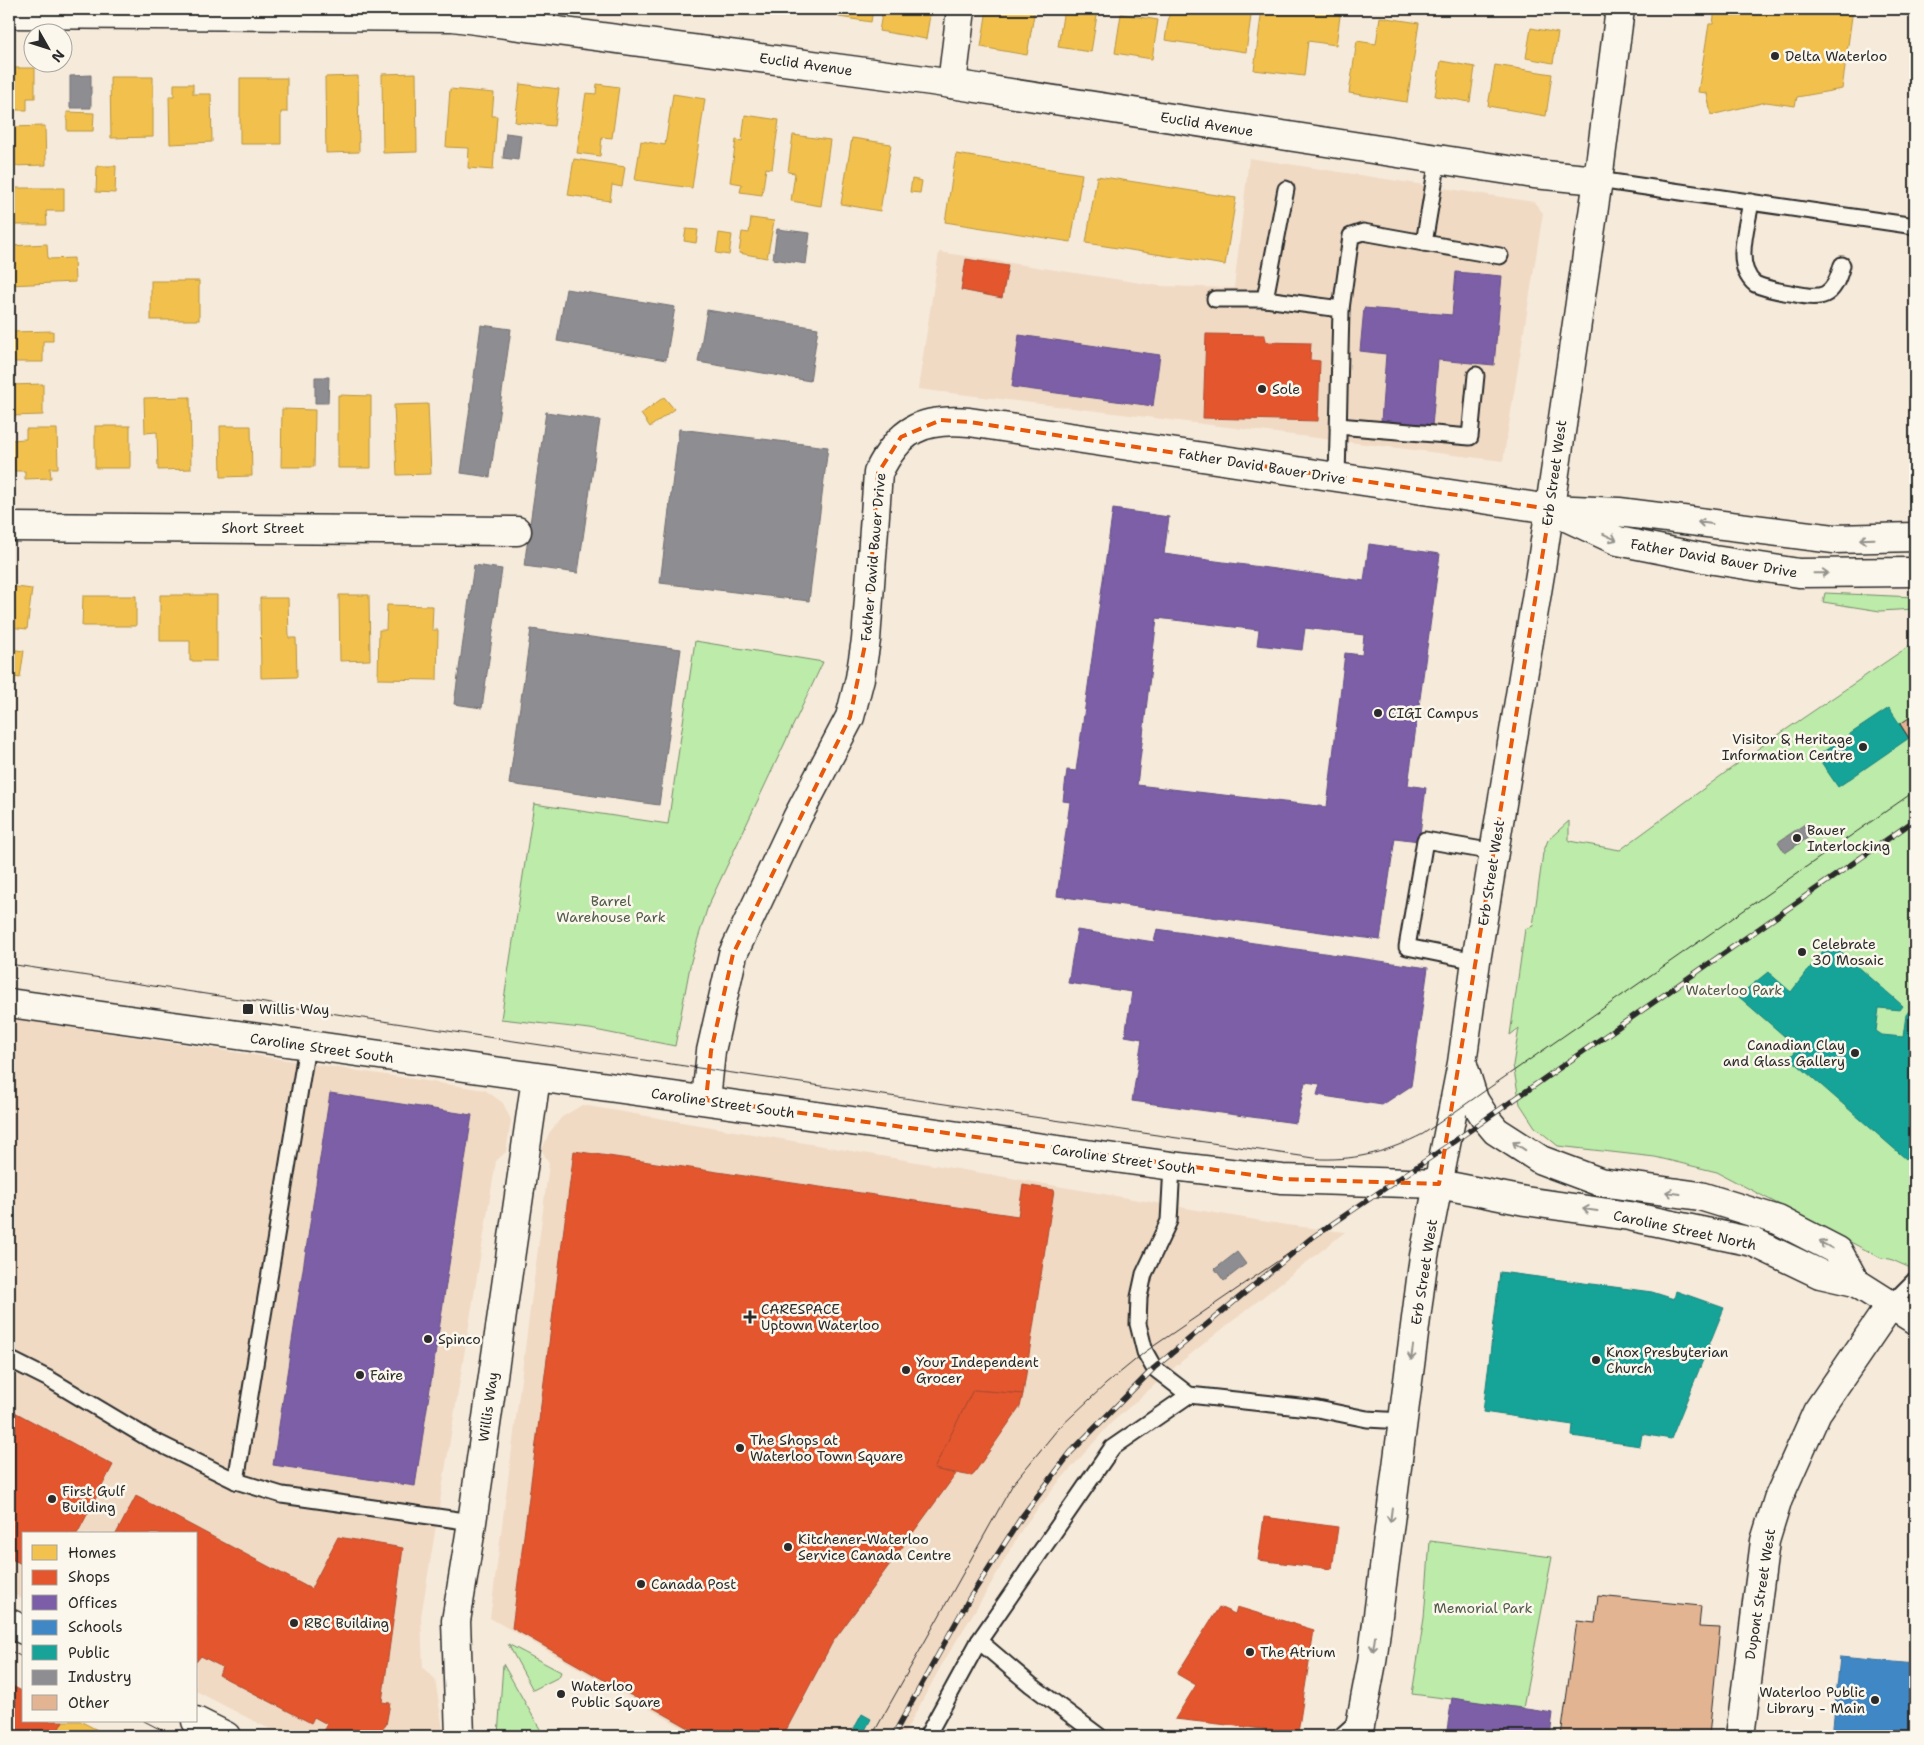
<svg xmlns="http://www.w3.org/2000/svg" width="1924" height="1745" viewBox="0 0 1924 1745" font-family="'Shantell Sans',sans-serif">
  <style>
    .built { fill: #f0dac4 }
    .green { fill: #bdeba9; stroke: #748b6a }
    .homes { fill: #f2c14e; stroke: #b69444 }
    .shops { fill: #e4572e; stroke: #ac4a2d }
    .offices { fill: #7b5ea7; stroke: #634f82; fill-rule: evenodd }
    .schools { fill: #3f88c5; stroke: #396c97 }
    .public { fill: #17a398; stroke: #1d7f77 }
    .industry { fill: #8d8d92; stroke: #707073 }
    .building { fill: #e2b492; stroke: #2b2b2b }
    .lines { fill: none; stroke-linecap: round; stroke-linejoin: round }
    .service-casing { stroke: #2b2b2b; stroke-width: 19 }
    .minor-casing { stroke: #2b2b2b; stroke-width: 31 }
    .tertiary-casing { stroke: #2b2b2b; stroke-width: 31 }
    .secondary-casing { stroke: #2b2b2b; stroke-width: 31 }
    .service { stroke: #fbf7ec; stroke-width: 15 }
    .minor { stroke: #fbf7ec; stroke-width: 28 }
    .tertiary { stroke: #fbf7ec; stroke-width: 28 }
    .secondary { stroke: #fbf7ec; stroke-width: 28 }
    .tram { stroke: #2b2b2b; stroke-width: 1 }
    .rail-casing { stroke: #2b2b2b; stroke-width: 5.5 }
    .rail { stroke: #fbf7ec; stroke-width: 4; stroke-dasharray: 11; stroke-linecap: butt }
    .oneway { stroke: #93918c }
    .marked { fill: none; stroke: #e8590c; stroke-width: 4; stroke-dasharray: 10 6; stroke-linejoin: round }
    .poi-dot { fill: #2b2b2b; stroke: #fbf7ec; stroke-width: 2 }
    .labels { text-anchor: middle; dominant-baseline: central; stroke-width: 5; stroke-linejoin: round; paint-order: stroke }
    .poi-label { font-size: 14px; fill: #2b2b2b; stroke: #fbf7ec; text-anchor: start }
    .street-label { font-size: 14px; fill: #2b2b2b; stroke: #fbf7ec }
    .park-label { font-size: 14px; fill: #505b4a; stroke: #fbf7ec }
  </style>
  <rect width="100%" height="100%" fill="#f6eada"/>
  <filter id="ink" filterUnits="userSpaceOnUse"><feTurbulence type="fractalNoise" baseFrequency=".02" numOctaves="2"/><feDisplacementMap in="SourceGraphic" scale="10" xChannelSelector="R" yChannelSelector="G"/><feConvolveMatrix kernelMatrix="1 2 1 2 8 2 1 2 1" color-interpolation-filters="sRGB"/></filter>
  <g filter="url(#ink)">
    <g class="built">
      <polygon points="1249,158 1534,202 1543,213 1503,461 918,389 939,252 1160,286 1234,288"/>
      <polygon points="9,1018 485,1090 503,1103 511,1120 506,1152 496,1161 421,1617 423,1668 435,1679 444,1736 283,1736 196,1691 196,1534 24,1534 24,1600 9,1592"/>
      <polygon points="582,1105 1286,1225 1345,1232 1182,1361 1111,1423 1057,1484 1022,1529 984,1596 941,1666 903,1736 697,1736 490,1618 549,1164 542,1150 549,1133 562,1117"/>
    </g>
    <g class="green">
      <polygon points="1825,593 1915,597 1915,609 1880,611 1823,602"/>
      <polygon points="695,641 823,662 708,906 691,961 675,1046 590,1029 501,1019 534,804 668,824"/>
      <polygon points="1915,642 1915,1270 1890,1259 1881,1258 1717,1172 1655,1157 1558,1146 1535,1127 1520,1104 1513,1065 1519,1028 1510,1035 1525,929 1533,926 1543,853 1548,840 1569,821 1569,841 1620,850 1759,748"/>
      <polygon points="1430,1541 1552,1557 1523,1708 1412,1694 1424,1618"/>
      <polygon points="508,1644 561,1672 559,1677 533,1690"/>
      <polygon points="503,1664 544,1736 498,1736"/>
    </g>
    <g class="homes">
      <polygon points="841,9 873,9 871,22 839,17"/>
      <polygon points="883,9 931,9 926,39 879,31"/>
      <polygon points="987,9 1035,9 1027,55 981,47"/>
      <polygon points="1064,9 1098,9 1091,52 1058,47"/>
      <polygon points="1170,9 1252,9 1246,52 1165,40"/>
      <polygon points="1262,9 1341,9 1336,45 1308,41 1304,76 1254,70"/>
      <polygon points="1715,9 1853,9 1842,89 1797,97 1795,106 1766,102 1711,115 1707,93 1698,92 1709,24 1713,24"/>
      <polygon points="1121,14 1158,20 1152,59 1115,53"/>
      <polygon points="1380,17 1419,23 1407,102 1349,93 1357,41 1376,44"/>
      <polygon points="1531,28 1558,33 1553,63 1526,58"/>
      <polygon points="1441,61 1475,67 1470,102 1435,96"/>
      <polygon points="1495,65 1552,74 1546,116 1488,106"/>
      <polygon points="9,68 35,68 35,98 27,98 27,110 9,110"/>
      <polygon points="416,73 417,152 383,153 382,74"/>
      <polygon points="358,76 359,152 326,153 325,77"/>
      <polygon points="110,77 153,77 153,137 111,138"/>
      <polygon points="240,78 287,78 287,112 281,112 281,144 240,144"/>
      <polygon points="174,84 193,84 193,94 211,94 212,142 170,144 169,96 174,96"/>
      <polygon points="520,84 559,89 554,126 515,122"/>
      <polygon points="597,84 619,87 612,138 602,137 600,156 577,153 586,93 596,94"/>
      <polygon points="450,89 494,93 492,116 497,116 493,170 468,168 469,148 446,147"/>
      <polygon points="673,94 705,99 692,188 635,180 641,141 665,145"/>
      <polygon points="67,112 94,113 93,131 67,131"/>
      <polygon points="745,115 779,120 772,169 766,168 762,195 740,192 742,184 730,182 736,140 742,141"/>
      <polygon points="45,126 46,165 9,166 9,127"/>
      <polygon points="793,135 830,140 821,206 791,201 795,173 788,172"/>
      <polygon points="852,138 891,144 880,211 841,204"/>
      <polygon points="956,154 1082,174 1071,242 945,222"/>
      <polygon points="574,159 625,167 622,187 612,185 610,201 568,195"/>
      <polygon points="97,166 116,166 115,193 96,192"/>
      <polygon points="1097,176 1236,198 1225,265 1086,243"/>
      <polygon points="912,179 922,181 920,193 910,192"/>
      <polygon points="9,188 64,188 64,211 46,211 47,225 9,225"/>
      <polygon points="751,218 774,221 767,258 739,253 742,232 749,233"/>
      <polygon points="686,229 698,230 696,243 684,241"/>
      <polygon points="719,233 732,235 729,255 716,253"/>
      <polygon points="47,244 48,259 74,258 75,282 9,285 9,246"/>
      <rect x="151" y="281" width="48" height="39"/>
      <polygon points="53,331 53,341 43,341 43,362 9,362 9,332"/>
      <polygon points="43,384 43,415 9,416 9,385"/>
      <polygon points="338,395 371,396 371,468 338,468"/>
      <polygon points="190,397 191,469 158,470 157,432 145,433 144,398"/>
      <polygon points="664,397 674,409 650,427 641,414"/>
      <polygon points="428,404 431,474 397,475 394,405"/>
      <polygon points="282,409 315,410 314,467 281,467"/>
      <rect x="95" y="426" width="35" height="42"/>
      <polygon points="220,426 251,426 252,476 221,477"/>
      <polygon points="26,429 57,429 58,468 50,468 51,478 25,479 25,471 9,471 9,440 26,439"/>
      <polygon points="9,586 32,589 27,629 9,627"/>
      <polygon points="160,595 217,595 217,661 190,661 190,641 160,641"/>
      <polygon points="339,595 369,595 370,660 340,661"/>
      <polygon points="83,596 136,596 136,626 82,626"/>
      <polygon points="260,598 288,598 289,638 296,638 297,677 261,678"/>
      <polygon points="387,605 433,606 432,630 438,630 437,680 378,679 379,630 386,630"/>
      <polygon points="9,649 24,651 20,678 9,676"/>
      <polygon points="63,1721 80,1721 107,1735 55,1736"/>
    </g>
    <g class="shops">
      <polygon points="966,259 1008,266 1002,298 961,290"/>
      <polygon points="1206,334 1265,335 1265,342 1311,343 1310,360 1320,361 1318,421 1203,418"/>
      <polygon points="574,1151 1018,1216 1023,1185 1054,1190 1023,1394 973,1390 934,1469 956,1474 832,1643 783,1736 703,1736 512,1628"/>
      <polygon points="973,1390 1023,1394 1020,1407 972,1476 934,1469"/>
      <polygon points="9,1409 113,1465 77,1534 24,1534 24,1565 9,1558"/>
      <polygon points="136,1496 311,1589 338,1537 403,1548 382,1702 390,1703 386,1725 379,1733 376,1736 333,1736 323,1731 327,1724 314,1717 311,1723 219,1675 222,1667 201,1656 196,1662 196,1534 116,1534"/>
      <polygon points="1264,1517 1338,1527 1332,1569 1258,1560"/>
      <polygon points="1219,1607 1235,1614 1237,1607 1314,1630 1298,1733 1175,1719 1196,1685 1177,1674"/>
      <polygon points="9,1684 14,1687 9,1696"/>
      <polygon points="14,1687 24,1692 24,1721 63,1721 55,1736 9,1736 9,1696"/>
    </g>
    <g class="offices">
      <polygon points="1456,272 1502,276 1494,365 1438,360 1432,426 1381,421 1386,354 1360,351 1364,308 1452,315"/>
      <polygon points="1019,335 1160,355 1153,406 1012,387"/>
      <path d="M1113 509 1169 517 1164 554 1364 581 1369 544 1440 554 1408 785 1426 788 1419 841 1395 838 1380 940 1057 896 1070 802 1063 801 1067 770 1076 771ZM1157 618 1259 630 1257 645 1302 650 1305 628 1364 635 1362 655 1345 653 1327 807 1137 785Z"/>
      <polygon points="1157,929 1428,968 1411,1086 1382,1105 1317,1095 1320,1084 1305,1082 1296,1123 1132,1101 1142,1039 1125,1036 1132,992 1068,983 1077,930 1154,942"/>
      <polygon points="330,1093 472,1115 415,1486 273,1465"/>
      <polygon points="1452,1698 1553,1713 1550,1736 1446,1736"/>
    </g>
    <polygon class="schools" points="1840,1657 1915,1664 1915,1736 1832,1736"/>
    <g class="public">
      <polygon points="1889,708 1909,738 1838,787 1817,756"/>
      <polygon points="1830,942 1903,1006 1900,1010 1879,1008 1876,1031 1882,1035 1903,1037 1906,1015 1909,1011 1915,1016 1915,1150 1906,1159 1790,1058 1798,1048 1738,996 1768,972 1791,992"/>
      <polygon points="1500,1272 1652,1292 1674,1299 1676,1291 1724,1308 1671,1439 1642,1434 1640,1446 1572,1436 1573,1425 1483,1412"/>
      <polygon points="862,1714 871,1719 862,1736 850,1736"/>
    </g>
    <g class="industry">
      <polygon points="91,75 91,108 70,108 70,76"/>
      <polygon points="506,133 521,135 518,160 503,158"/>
      <polygon points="777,229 810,233 806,264 773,259"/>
      <polygon points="566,289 675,307 666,360 557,341"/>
      <polygon points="707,310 818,328 810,381 698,362"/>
      <polygon points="481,325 511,329 490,477 461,473"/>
      <polygon points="315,377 329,377 328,403 315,403"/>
      <polygon points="546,412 600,420 578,573 524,566"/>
      <polygon points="679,429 828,447 809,601 660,583"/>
      <polygon points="474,565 502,569 482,708 454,704"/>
      <polygon points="531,629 681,649 659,805 509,784"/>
      <polygon points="1808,822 1815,833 1785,853 1778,842"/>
      <polygon points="1237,1252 1246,1264 1224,1281 1215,1269"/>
    </g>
    <g class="building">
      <polygon points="1915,714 1915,734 1909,738 1900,724"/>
      <polygon points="1598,1596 1701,1606 1699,1627 1720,1628 1709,1736 1561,1736 1577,1621 1595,1623"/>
    </g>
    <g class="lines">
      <defs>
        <g id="service">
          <polyline points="1598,180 1915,226"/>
          <polyline points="1286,189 1265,299 1341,309 1337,478"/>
          <path d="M1751 202C1747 227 1733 266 1755 284 1766 289 1778 291 1790 293 1822 300 1833 299 1842 265"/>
          <polyline points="1424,243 1500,256"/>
          <polyline points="1215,299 1265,299"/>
          <polyline points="1341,309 1351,236 1363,232 1424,243 1438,159"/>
          <polyline points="1338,426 1470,437 1476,375"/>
          <polyline points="1476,961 1407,947 1425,840 1494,852"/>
          <polyline points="1172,1166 1169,1221 1144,1274 1139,1297 1138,1324 1145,1352 1154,1368 1189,1395 1318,1409 1367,1419 1403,1421"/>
          <polyline points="1891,1304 1915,1280"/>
          <polyline points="9,1359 49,1379 148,1438 236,1481 282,1495 472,1522"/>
          <polyline points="236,1481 307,1046"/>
          <polyline points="979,1641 1031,1685 1099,1736"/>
          <polyline points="927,1736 979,1641 1112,1448 1189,1395"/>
          <polyline points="1341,1736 1359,1720"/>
        </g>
        <g id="minor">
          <polyline points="9,14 453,17 932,81 1534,174 1598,180"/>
          <polyline points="952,84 961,9"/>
          <polyline points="9,527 517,531"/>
          <polyline points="460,1736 456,1621 472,1522 536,1078"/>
          <polyline points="1740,1736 1765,1541 1778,1499 1817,1412 1891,1304"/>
        </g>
        <g id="tertiary">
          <polyline points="1562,515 1618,541 1714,560 1799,573 1915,572"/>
          <polyline points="9,1003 1172,1166 1282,1179 1439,1184"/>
          <path d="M706 1100 711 1051 733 954 797 818 850 717 860 678 866 640 878 473C899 430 921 418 969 422L1550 509 1619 512 1834 539 1915 537"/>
        </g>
        <g id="secondary">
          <polyline points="1463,1065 1474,1100 1486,1119 1496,1131 1541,1160 1600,1182 1700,1196 1778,1220 1838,1251 1855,1282"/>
          <polyline points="1439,1184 1525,1201 1629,1216 1753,1242 1820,1274 1855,1282 1915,1320"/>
          <polyline points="9,1623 24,1630"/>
          <polyline points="196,1721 226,1736"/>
          <polyline points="1358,1736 1372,1662 1424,1256 1462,1063 1476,961 1541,568 1598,180 1620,9"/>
        </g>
      </defs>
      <use href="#service" class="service-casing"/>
      <use href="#minor" class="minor-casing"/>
      <use href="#tertiary" class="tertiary-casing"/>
      <use href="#secondary" class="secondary-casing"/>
      <use href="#service" class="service"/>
      <use href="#minor" class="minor"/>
      <use href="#tertiary" class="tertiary"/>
      <use href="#secondary" class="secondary"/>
      <g class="tram">
        <path d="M9 964 507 1040 1321 1159C1359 1160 1389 1151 1423 1134L1915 791"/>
        <polyline points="9,1650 24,1658"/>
        <polyline points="144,1721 173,1736"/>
        <polyline points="872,1736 1013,1484 1057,1430 1106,1384 1145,1352 1310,1239"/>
      </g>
      <defs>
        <polyline id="rail" points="893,1736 969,1599 1021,1518 1071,1452 1154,1368 1310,1239 1446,1147 1915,820"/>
      </defs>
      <use href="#rail" class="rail-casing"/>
      <use href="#rail" class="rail"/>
    </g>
    <defs><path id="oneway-shaft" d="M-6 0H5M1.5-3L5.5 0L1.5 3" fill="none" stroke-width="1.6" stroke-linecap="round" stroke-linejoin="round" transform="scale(1.25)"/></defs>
    <g class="oneway">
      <use href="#oneway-shaft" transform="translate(1705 523) rotate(-173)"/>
      <use href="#oneway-shaft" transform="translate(1610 537) rotate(25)"/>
      <use href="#oneway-shaft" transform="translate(1867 539) rotate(178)"/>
      <use href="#oneway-shaft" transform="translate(1821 573) rotate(-1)"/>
      <use href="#oneway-shaft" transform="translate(1519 1146) rotate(-146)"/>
      <use href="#oneway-shaft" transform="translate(1673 1193) rotate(-172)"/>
      <use href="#oneway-shaft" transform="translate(1590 1210) rotate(-172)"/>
      <use href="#oneway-shaft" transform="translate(1826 1245) rotate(-152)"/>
      <use href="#oneway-shaft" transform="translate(1412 1353) rotate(98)"/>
      <use href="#oneway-shaft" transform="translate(1391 1515) rotate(97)"/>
      <use href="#oneway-shaft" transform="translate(1374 1644) rotate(98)"/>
    </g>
  </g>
  <path class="marked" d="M941 420 969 422 1550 509 1439 1184 1282 1179 706 1100 711 1051 733 954 850 717 866 640 878 473 901 437Z"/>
  <g class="poi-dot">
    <circle cx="1775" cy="56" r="5"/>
    <circle cx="1262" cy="389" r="5"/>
    <circle cx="1378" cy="713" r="5"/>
    <circle cx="1863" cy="747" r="5"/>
    <circle cx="1797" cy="838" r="5"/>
    <circle cx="1802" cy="952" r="5"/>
    <rect x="242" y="1003" width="12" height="12" rx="2.5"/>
    <circle cx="1855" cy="1053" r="5"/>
    <path d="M747.5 1309.5h5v5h5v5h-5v5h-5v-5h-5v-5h5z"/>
    <circle cx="428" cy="1339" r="5"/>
    <circle cx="1596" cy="1360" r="5"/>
    <circle cx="906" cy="1370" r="5"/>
    <circle cx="360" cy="1375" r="5"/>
    <circle cx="740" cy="1448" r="5"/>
    <circle cx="52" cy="1499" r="5"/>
    <circle cx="788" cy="1547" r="5"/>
    <circle cx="641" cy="1584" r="5"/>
    <circle cx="294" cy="1623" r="5"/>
    <circle cx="1250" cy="1652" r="5"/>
    <circle cx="561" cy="1694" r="5"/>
    <circle cx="1875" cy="1700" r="5"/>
  </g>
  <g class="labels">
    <g class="poi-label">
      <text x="1785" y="56">Delta Waterloo</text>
      <text x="1272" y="389">Sole</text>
      <text x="1388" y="713">CIGI Campus</text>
      <text x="1853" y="739" text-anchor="end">Visitor &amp; Heritage<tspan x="1853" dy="16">Information Centre</tspan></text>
      <text x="1807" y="830">Bauer<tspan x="1807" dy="16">Interlocking</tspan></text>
      <text x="1812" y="944">Celebrate<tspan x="1812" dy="16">30 Mosaic</tspan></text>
      <text x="259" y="1009">Willis Way</text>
      <text x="1845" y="1045" text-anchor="end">Canadian Clay<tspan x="1845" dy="16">and Glass Gallery</tspan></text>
      <text x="761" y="1309">CARESPACE<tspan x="761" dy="16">Uptown Waterloo</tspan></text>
      <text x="438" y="1339">Spinco</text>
      <text x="1606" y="1352">Knox Presbyterian<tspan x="1606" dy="16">Church</tspan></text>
      <text x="916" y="1362">Your Independent<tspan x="916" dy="16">Grocer</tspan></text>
      <text x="370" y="1375">Faire</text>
      <text x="750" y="1440">The Shops at<tspan x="750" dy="16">Waterloo Town Square</tspan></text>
      <text x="62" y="1491">First Gulf<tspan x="62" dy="16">Building</tspan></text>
      <text x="798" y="1539">Kitchener-Waterloo<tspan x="798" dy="16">Service Canada Centre</tspan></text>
      <text x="651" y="1584">Canada Post</text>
      <text x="304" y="1623">RBC Building</text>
      <text x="1260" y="1652">The Atrium</text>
      <text x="571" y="1686">Waterloo<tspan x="571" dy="16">Public Square</tspan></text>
      <text x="1865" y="1692" text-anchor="end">Waterloo Public<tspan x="1865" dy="16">Library - Main</tspan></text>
    </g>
    <g class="street-label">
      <text transform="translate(806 64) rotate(8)">Euclid Avenue</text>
      <text transform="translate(1207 124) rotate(9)">Euclid Avenue</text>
      <text transform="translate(1262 466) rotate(9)">Father David Bauer Drive</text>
      <text transform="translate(1554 473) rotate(-82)">Erb Street West</text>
      <text x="263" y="528">Short Street</text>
      <text transform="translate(873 557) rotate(-85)">Father David Bauer Drive</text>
      <text transform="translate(1714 558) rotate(10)">Father David Bauer Drive</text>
      <text transform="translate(1491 873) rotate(-81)">Erb Street West</text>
      <text transform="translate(322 1048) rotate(8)">Caroline Street South</text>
      <text transform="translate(723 1103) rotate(8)">Caroline Street South</text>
      <text transform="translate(1124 1159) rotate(8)">Caroline Street South</text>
      <text transform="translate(1685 1230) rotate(12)">Caroline Street North</text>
      <text transform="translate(1424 1272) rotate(-81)">Erb Street West</text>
      <text transform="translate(488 1407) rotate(-82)">Willis Way</text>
      <text transform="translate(1760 1594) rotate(-81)">Dupont Street West</text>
    </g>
    <g class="park-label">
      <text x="611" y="901">Barrel<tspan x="611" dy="16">Warehouse Park</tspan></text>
      <text x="1734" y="990">Waterloo Park</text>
      <text x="1483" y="1608">Memorial Park</text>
    </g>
  </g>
  <rect width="1924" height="1745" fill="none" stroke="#fbf7ec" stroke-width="30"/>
  <rect x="15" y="15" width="1894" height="1715" fill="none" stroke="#2b2b2b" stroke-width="2" filter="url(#ink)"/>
  <rect x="22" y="1532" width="175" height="190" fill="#fbf7ec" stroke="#a8a59f"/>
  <rect x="32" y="1545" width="25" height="15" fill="#f2c14e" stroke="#a8a59f"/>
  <text x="68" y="1558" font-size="15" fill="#2b2b2b">Homes</text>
  <rect x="32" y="1570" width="25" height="15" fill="#e4572e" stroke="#a8a59f"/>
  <text x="68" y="1582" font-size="15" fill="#2b2b2b">Shops</text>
  <rect x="32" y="1595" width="25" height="15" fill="#7b5ea7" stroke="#a8a59f"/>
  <text x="68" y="1608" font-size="15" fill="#2b2b2b">Offices</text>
  <rect x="32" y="1620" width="25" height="15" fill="#3f88c5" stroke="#a8a59f"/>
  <text x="68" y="1632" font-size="15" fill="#2b2b2b">Schools</text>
  <rect x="32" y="1645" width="25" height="15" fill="#17a398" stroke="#a8a59f"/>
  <text x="68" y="1658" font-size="15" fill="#2b2b2b">Public</text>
  <rect x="32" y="1670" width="25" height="15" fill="#8d8d92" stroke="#a8a59f"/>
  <text x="68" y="1682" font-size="15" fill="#2b2b2b">Industry</text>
  <rect x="32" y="1695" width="25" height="15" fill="#e2b492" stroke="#a8a59f"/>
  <text x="68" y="1708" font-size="15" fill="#2b2b2b">Other</text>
  <g transform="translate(48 48) rotate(129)"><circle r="24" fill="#fbf7ec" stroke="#a8a59f"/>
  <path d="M0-4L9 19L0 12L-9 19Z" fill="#2b2b2b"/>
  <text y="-8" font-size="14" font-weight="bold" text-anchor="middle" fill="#2b2b2b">N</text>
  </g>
</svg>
